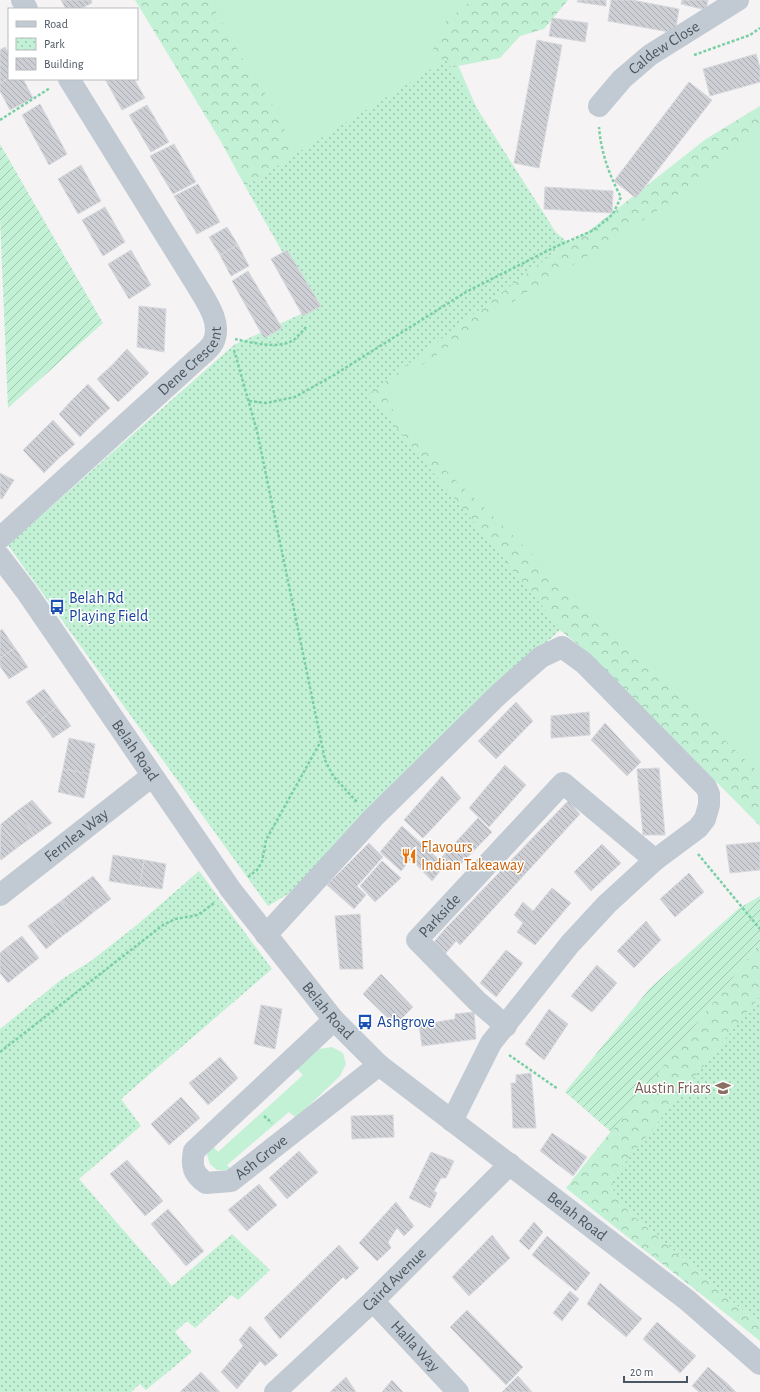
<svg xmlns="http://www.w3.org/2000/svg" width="760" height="1392" viewBox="0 0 760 1392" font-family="'Alegreya Sans',sans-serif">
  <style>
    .grass { fill: #c3f1d5 }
    .forest { fill: url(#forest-crowns) }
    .park { fill: url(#park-dots) }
    .garden { fill: url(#garden-furrows) }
    .building { fill: url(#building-back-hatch); stroke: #d7d9de }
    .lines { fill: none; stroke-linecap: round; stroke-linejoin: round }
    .path { stroke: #7ad0a6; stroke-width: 2.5; stroke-dasharray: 3 2; stroke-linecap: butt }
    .minor { stroke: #c1cad2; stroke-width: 22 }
    .labels { text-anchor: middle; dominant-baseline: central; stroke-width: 3; stroke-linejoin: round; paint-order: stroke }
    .street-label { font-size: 16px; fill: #4a5661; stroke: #fff }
    .transit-label { font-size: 16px; fill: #164399; stroke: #fff; text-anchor: start }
    .food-label { font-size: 16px; fill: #c56008; stroke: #fff; text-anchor: start }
    .education-label { font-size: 16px; fill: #785e54; stroke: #fff; text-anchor: end }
  </style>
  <defs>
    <pattern id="forest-crowns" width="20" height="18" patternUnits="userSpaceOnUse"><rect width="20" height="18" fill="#c3f1d5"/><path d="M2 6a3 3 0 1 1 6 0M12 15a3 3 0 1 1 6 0" fill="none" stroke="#a0c6b0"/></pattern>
    <pattern id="park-dots" width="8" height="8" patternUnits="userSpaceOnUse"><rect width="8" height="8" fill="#c3f1d5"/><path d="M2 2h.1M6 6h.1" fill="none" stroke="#a0c6b0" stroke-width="1.8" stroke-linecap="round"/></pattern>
    <pattern id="garden-furrows" width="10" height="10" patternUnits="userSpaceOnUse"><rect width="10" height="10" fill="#c3f1d5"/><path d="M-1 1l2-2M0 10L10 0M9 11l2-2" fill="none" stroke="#a0c6b0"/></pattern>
    <pattern id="building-back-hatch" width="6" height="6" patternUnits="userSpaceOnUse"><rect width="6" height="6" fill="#cdcfd5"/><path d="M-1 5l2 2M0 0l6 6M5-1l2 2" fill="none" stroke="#a8abb0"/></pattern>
  </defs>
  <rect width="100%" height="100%" fill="#f5f3f3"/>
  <g class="grass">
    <polygon points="164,0 525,0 451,49 542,258 760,133 760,825 597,661 560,629 448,733 268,906 8,545 234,345 329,307"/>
    <polygon points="332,1047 343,1053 346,1064 340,1076 296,1118 289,1112 227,1165 232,1170 217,1170 210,1164 207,1155 212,1145 218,1152 303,1075 297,1069 319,1049"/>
  </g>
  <g class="forest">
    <polygon points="135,0 209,0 242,58 282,119 291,157 265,175 245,186 220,140"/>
    <polygon points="472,0 568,0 544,29 520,36 500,58 453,67 432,52 445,22"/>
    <polygon points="760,106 760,133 703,173 667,204 600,249 530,290 384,391 389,404 411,437 760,774 760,826 589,653 542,616 380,525 365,366 547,225 571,245 706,139"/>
    <path d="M760 943V996L628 1211 760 1325V1341C696 1289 630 1240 566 1188Z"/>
  </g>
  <g class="park">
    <polygon points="446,60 564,245 369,394 561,629 448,733 295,890 268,906 8,545 234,345 314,308 245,186 265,175 291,157"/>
    <polygon points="199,871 272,969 121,1099 141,1126 79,1179 172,1286 232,1234 270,1270 238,1300 231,1295 195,1328 187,1321 175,1332 192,1352 146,1390 140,1384 131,1392 0,1392 0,1029 62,979 91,961 138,924"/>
    <polygon points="760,996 760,1325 628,1211 614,1193 612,1179"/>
  </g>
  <g class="garden">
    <polygon points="0,144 103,323 8,408 0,217"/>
    <polygon points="760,896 760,943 611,1132 565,1092 650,988 738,909"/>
  </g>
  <g class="building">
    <polygon points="61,0 91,0 92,3 80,9 66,9"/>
    <polygon points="578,0 606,0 606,6 577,2"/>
    <polygon points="611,0 632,0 679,9 675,33 608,21"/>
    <polygon points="682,0 708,0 706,10 681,4"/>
    <polygon points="552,18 588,23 585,42 549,36"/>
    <polygon points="537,40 562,45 539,168 514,163"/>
    <polygon points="5,47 9,54 9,78 0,83 0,50"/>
    <polygon points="756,54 760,67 760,82 710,96 703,69"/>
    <polygon points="9,78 23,79 33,98 10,110 0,91 0,83"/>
    <polygon points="105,79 134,79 145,98 122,110"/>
    <polygon points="689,82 712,100 636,198 614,181"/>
    <polygon points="40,104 67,154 49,165 22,115"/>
    <polygon points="147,105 169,142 151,152 129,115"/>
    <polygon points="174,144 196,182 173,194 150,156"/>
    <polygon points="81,165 101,201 78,214 58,179"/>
    <polygon points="198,184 220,222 197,234 174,196"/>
    <polygon points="545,187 613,191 612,213 544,209"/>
    <polygon points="105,207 125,242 103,256 82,220"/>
    <polygon points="227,227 238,245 220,255 209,237"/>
    <polygon points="238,245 249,266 231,276 220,255"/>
    <polygon points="131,250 151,285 129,299 108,264"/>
    <polygon points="287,250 321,306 303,316 271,259"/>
    <polygon points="248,271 282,328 264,338 232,281"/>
    <polygon points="139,306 166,309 164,352 137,347"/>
    <polygon points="127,349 149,373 133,388 112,365"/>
    <polygon points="112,365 133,388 118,402 97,379"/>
    <polygon points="88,384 110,408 95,422 73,399"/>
    <polygon points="73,399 95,422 80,437 59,414"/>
    <polygon points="53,420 75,444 59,458 38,435"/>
    <polygon points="38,435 59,458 44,473 23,450"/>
    <polygon points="0,473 14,480 2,499 0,498"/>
    <polygon points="2,629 15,648 0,658 0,631"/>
    <polygon points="15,648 28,667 9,679 0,666 0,658"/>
    <polygon points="44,689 57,707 40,720 26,702"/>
    <polygon points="516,702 533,721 496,759 478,741"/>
    <polygon points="57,707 71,726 53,738 40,720"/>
    <polygon points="589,712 590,735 551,738 551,716"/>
    <polygon points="605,723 641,762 627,776 591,740"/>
    <polygon points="69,738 95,744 89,774 63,769"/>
    <polygon points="505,765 526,785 489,827 469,808"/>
    <polygon points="659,768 665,835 643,835 637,769"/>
    <polygon points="63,769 89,774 84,798 58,792"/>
    <polygon points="442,776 461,798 423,838 404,820"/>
    <polygon points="32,800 52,823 35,835 17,811"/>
    <polygon points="568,801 580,814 460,945 445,929"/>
    <polygon points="17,811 35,835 18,847 1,824"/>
    <polygon points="478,818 492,832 454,871 441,858"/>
    <polygon points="1,824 18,847 1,860 0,858"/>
    <polygon points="402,826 445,865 432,881 411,859 401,871 380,852"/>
    <polygon points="760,842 760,870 730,873 726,845"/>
    <polygon points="369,843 383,857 357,886 366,895 354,909 327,885"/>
    <polygon points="602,844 621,863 591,891 574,872"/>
    <polygon points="113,855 144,860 140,886 109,881"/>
    <polygon points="144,860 166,864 162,889 140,886"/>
    <polygon points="382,861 401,878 375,902 360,886"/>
    <polygon points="689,873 704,892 675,917 660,899"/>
    <polygon points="93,876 111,899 95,911 77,888"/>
    <polygon points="77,888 95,911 79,924 61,901"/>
    <polygon points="552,888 571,903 535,945 517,932 523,923 514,915 523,902 533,911"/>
    <polygon points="61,901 79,924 62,936 45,913"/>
    <polygon points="45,913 62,936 46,949 28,926"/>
    <polygon points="360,914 363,969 340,969 335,916"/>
    <polygon points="646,921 661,940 634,968 617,951"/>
    <polygon points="445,929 456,941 445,954 433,943"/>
    <polygon points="22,936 39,958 24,970 6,948"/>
    <polygon points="6,948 24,970 8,983 0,973 0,953"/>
    <polygon points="506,950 523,963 496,997 480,983"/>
    <polygon points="597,965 617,983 592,1012 571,996"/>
    <polygon points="381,974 413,1007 395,1025 363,994"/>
    <polygon points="261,1005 282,1009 275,1049 254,1044"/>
    <polygon points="549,1009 568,1024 544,1060 525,1044"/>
    <polygon points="474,1012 476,1039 422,1046 419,1025 455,1019 455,1014"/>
    <polygon points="220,1057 238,1078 223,1092 205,1070"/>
    <polygon points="205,1070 223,1092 208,1105 189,1083"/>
    <polygon points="531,1073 536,1128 513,1128 511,1083 516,1083 516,1075"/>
    <polygon points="181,1097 200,1118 169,1145 151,1124"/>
    <polygon points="393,1115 394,1137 352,1139 351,1116"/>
    <polygon points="552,1133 587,1157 573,1176 540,1151"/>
    <polygon points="299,1151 318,1172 287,1199 269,1178"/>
    <polygon points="431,1152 454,1161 446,1178 441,1178 434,1191 437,1193 430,1208 409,1198"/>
    <polygon points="127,1160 163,1201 145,1216 110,1174"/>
    <polygon points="259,1184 277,1205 247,1231 228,1210"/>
    <polygon points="396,1202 414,1226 404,1236 397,1228 388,1242 391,1248 377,1261 359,1243"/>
    <polygon points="168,1209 204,1251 186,1266 151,1224"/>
    <polygon points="534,1222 543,1232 529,1250 519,1241"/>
    <polygon points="492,1235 510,1258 469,1296 452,1277"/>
    <polygon points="547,1236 590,1273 576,1291 532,1255"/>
    <polygon points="339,1245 359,1268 346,1280 343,1277 280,1339 264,1318"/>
    <polygon points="600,1283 642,1319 626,1337 587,1304"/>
    <polygon points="570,1291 579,1299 562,1321 553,1313"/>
    <polygon points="467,1310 523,1367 506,1385 450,1327"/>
    <polygon points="657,1322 696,1356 680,1373 643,1339"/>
    <polygon points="250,1326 278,1355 265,1366 260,1361 237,1389 221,1372 243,1346 239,1340"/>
    <polygon points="708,1367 728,1384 721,1392 699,1392 692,1386"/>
    <polygon points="201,1372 220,1392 180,1392"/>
    <polygon points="518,1376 532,1392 502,1392"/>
    <polygon points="346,1377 356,1392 330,1392"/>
    <polygon points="392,1380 403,1392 382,1392"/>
    <polygon points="728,1384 736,1392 721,1392"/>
  </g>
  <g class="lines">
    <g class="path">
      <polyline points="694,55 750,35 760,28"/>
      <polyline points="0,120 50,88"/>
      <path d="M235 339C253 343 280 350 295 339 299 335 303 331 306 327"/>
      <polyline points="234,350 257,431 325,760 333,776 358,803"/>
      <path d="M249 401 266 403 295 397 334 375 466 292 555 247 594 230 613 214 621 197C609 175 601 152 599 127"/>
      <polyline points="698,854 760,929"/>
      <polyline points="248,877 257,870 262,862 266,840 321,741"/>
      <polyline points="0,1052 163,925 175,919 198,915 214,903"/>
      <polyline points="509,1055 558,1089"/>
      <polyline points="264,1116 272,1123"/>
    </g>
    <g class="minor">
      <polyline points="22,0 27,9"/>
      <path id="s1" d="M599 106 622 79 650 55 738 0"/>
      <path id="s2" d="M0 538 195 361C200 356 209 350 213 343 223 323 206 301 196 284L69 79"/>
      <path id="s3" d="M0 557 26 591 231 890 334 1020 379 1065 687 1300 760 1364"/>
      <path id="s4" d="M0 895 152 776"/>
      <polyline points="266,935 373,818 498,695 541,657 562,647 584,663 706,787 709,794 709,805 705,819 698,828 655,860 607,904 570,944 491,1043 452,1121"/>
      <path id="s5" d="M334 1020 194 1151C191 1166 193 1174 206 1183L231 1181 379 1065"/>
      <path id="s6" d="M506 1026 477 1001 417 940 563 783 655 860"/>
      <path id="s7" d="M373 1301 458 1392"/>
      <path id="s8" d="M275 1392 373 1301 510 1164"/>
    </g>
  </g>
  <defs>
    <symbol id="bus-bare" viewBox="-9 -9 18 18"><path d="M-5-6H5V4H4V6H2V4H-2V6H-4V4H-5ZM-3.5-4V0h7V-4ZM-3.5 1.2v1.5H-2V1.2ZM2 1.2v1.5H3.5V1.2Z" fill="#1a4fb4" stroke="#fff" stroke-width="2.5" paint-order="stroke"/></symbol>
    <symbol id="restaurant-bare" viewBox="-9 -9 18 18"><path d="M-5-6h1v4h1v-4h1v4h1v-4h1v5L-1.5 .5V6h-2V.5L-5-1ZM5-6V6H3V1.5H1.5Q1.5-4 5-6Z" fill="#e8710a" stroke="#fff" stroke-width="2.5" paint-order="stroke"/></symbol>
    <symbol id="school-bare" viewBox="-9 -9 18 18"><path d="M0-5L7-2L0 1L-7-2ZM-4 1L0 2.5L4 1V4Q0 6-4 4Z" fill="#8d6e63" stroke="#fff" stroke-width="2.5" paint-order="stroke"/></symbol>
  </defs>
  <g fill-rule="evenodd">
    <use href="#bus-bare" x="46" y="596" width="22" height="22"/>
    <use href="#restaurant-bare" x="398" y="845" width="22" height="22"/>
    <use href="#bus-bare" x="354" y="1011" width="22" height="22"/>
    <use href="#school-bare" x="712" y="1077" width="22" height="22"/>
  </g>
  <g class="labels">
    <g class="street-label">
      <text stroke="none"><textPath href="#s1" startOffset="88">Caldew Close</textPath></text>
      <text stroke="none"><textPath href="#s2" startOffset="261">Dene Crescent</textPath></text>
      <text stroke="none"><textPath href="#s3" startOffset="236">Belah Road</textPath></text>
      <text stroke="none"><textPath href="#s4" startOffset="97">Fernlea Way</textPath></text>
      <text stroke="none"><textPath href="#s6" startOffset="157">Parkside</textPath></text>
      <text stroke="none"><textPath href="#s3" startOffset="560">Belah Road</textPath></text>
      <text stroke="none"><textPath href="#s5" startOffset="292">Ash Grove</textPath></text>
      <text stroke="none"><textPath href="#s3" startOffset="884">Belah Road</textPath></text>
      <text stroke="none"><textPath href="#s8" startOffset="164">Caird Avenue</textPath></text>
      <text stroke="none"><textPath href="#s7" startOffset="62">Halla Way</textPath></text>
    </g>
    <g class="transit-label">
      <text x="69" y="598">Belah Rd<tspan x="69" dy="18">Playing Field</tspan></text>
      <text x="377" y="1022">Ashgrove</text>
    </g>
    <g class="food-label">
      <text x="421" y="847">Flavours<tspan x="421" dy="18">Indian Takeaway</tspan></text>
    </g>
    <g class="education-label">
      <text x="711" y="1088">Austin Friars</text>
    </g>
  </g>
  <rect x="8" y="8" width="130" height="72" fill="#ffffff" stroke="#b7bbc0"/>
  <rect x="16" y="21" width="20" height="6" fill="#c1cad2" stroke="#b7bbc0"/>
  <text x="44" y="28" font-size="12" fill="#4a5661">Road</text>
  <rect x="16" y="38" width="20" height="12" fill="url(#park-dots)" stroke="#b7bbc0"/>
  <text x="44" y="48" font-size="12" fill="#4a5661">Park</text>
  <rect x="16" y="58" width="20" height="12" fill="url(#building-back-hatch)" stroke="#b7bbc0"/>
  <text x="44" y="68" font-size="12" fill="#4a5661">Building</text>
  <path d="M624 1376v6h63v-6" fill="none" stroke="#4a5661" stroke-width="2"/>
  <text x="630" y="1376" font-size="12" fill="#4a5661" stroke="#ffffff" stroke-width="3" paint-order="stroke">20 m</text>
</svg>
